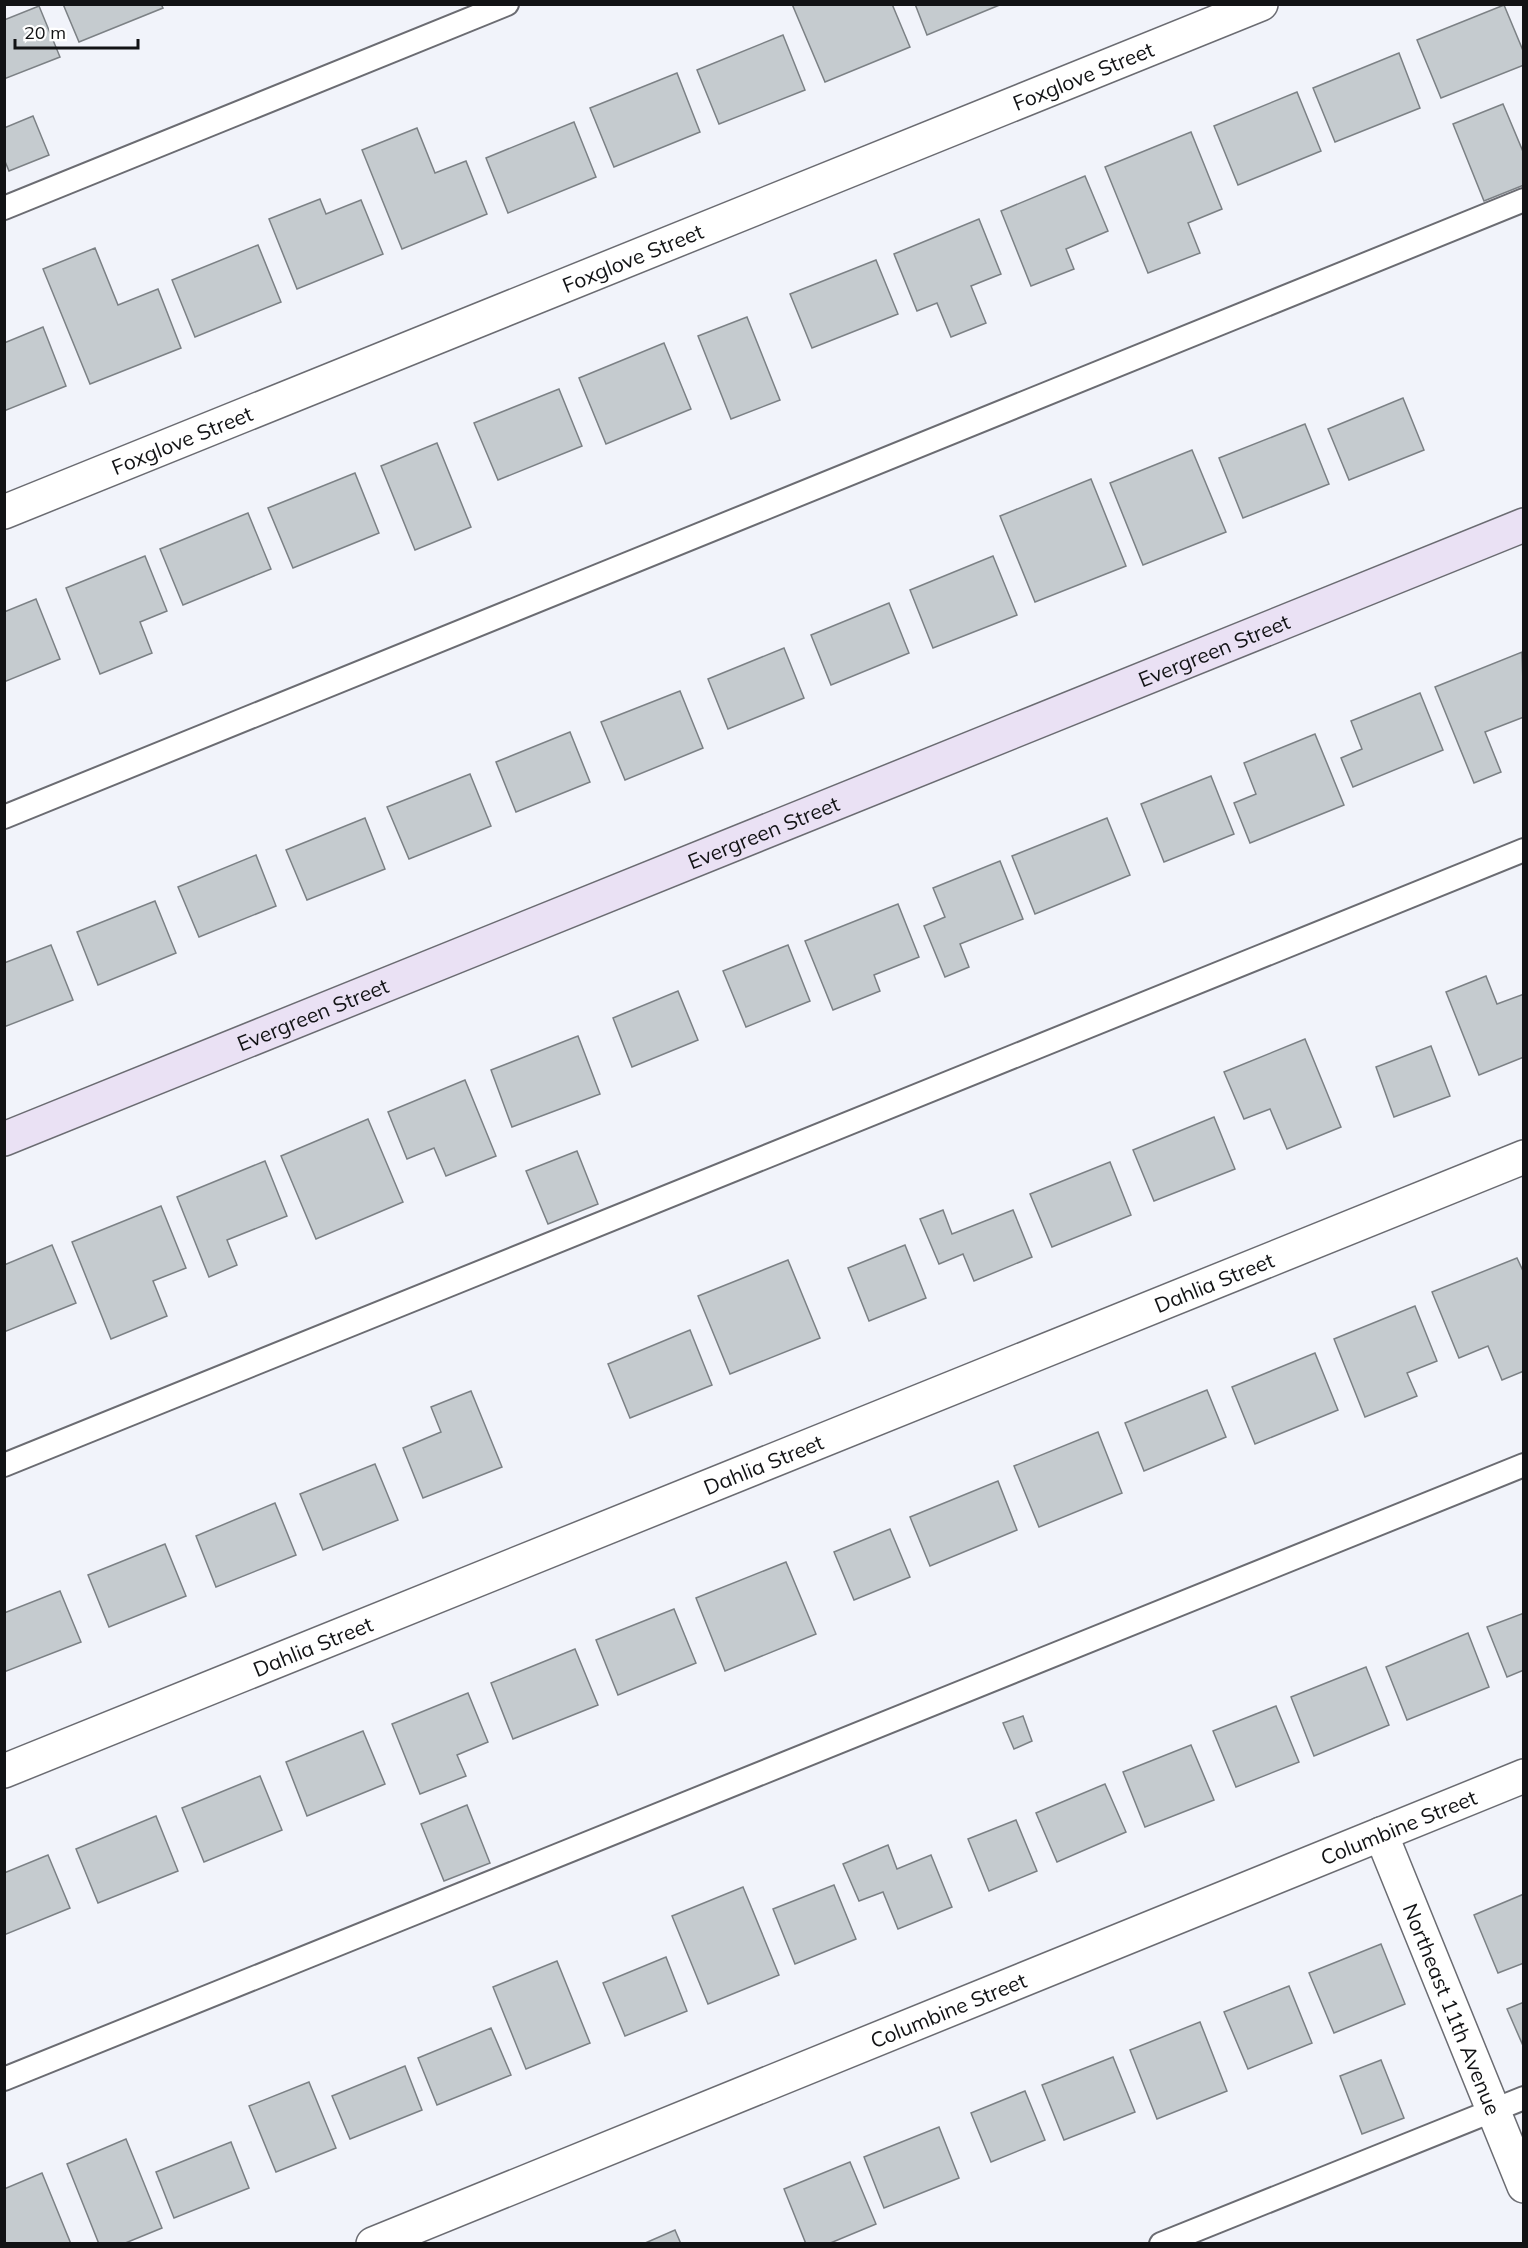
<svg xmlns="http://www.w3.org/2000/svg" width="1528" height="2248" viewBox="0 0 1528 2248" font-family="Mulish,sans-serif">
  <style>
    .building { fill: #c5cbcf; stroke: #7c8185; stroke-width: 1.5 }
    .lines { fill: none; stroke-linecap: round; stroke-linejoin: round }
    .lane-casing { stroke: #6b6c72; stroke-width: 26 }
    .street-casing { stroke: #6b6c72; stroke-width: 36 }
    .secondary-casing { stroke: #6b6c72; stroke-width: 36 }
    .lane { stroke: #fff; stroke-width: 22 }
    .street { stroke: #fff; stroke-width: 33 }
    .secondary { stroke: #eae1f4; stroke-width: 33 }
    .labels { text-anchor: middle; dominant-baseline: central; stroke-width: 6; stroke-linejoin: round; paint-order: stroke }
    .street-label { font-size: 21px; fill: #121315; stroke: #fff }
  </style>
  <rect width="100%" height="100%" fill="#f1f3fa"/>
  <g class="building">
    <polygon points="63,4 161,4 163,8 79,42"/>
    <polygon points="792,4 892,4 910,47 825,82"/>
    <polygon points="915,4 1002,4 927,35"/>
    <polygon points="1504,5 1524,53 1524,65 1441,98 1417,40"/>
    <polygon points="39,6 60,57 4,79 4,20"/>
    <polygon points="783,35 805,90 719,124 697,70"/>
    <polygon points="1399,53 1420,108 1335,142 1313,88"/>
    <polygon points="677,73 700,132 614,167 590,108"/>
    <polygon points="1297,92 1321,151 1238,185 1214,126"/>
    <polygon points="1503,104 1524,154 1524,185 1484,201 1453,124"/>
    <polygon points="33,116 49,155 9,171 4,159 4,128"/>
    <polygon points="574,122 596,177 508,213 486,158"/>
    <polygon points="417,128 435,173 466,161 487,214 402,249 362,150"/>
    <polygon points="1191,132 1222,209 1188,223 1200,253 1148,273 1105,167"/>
    <polygon points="1085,176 1108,231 1066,249 1074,269 1031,286 1001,211"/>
    <polygon points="320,199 326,214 361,200 383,254 297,289 269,219"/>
    <polygon points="979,219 1001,274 971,286 986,323 951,337 937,303 917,311 894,254"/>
    <polygon points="258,245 281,302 195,337 172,280"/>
    <polygon points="95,248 118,305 158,289 181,348 90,384 43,269"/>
    <polygon points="876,260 898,314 812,348 790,294"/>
    <polygon points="747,317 780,400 731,419 698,336"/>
    <polygon points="43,327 66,386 4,411 4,343"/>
    <polygon points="664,343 691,409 606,444 579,378"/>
    <polygon points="559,389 582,446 498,480 474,423"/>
    <polygon points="1403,398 1424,450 1349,480 1328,429"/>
    <polygon points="1305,424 1329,484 1243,518 1219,458"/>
    <polygon points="437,443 471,527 415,550 381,466"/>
    <polygon points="1192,450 1226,532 1143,565 1110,483"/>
    <polygon points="355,473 379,533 293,568 268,508"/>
    <polygon points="1091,479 1126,566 1035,602 1000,516"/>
    <polygon points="248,513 271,569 183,605 160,549"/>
    <polygon points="145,556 167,611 140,622 152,653 100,674 66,588"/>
    <polygon points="993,556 1017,615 933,648 910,590"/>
    <polygon points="36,599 60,659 4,682 4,612"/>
    <polygon points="889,603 909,653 831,685 811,635"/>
    <polygon points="784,648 804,698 728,729 708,679"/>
    <polygon points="1522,652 1524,717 1485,732 1501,772 1474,783 1435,687"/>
    <polygon points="680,691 703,748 625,780 601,722"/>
    <polygon points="1420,693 1443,750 1353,787 1341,758 1362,749 1351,721"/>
    <polygon points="570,732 590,782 516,812 496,762"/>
    <polygon points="1315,734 1344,805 1250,843 1234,803 1256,794 1244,763"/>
    <polygon points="470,774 491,826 409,859 387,807"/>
    <polygon points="1211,776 1234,834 1164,862 1141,804"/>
    <polygon points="365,818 385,869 307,900 286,850"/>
    <polygon points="1107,818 1130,875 1035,914 1012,856"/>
    <polygon points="256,855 276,906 199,937 178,887"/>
    <polygon points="1000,861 1023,919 960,944 969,967 945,977 924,926 945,917 933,888"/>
    <polygon points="155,901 176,953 98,985 77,932"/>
    <polygon points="898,904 919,957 874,975 880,991 833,1010 805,941"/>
    <polygon points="51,945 73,1000 4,1027 4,963"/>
    <polygon points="788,945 810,1001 746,1027 723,971"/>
    <polygon points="1486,976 1497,1004 1524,994 1524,1057 1479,1075 1446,992"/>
    <polygon points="678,991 698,1040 632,1067 613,1018"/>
    <polygon points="578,1036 600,1094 512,1127 491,1070"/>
    <polygon points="1305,1039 1341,1127 1287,1149 1270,1109 1244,1119 1224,1072"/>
    <polygon points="1431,1046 1450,1096 1394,1117 1376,1067"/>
    <polygon points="465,1080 496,1156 446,1176 434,1148 407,1159 388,1112"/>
    <polygon points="1214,1117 1235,1169 1154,1201 1133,1150"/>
    <polygon points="368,1119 403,1202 316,1239 281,1156"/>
    <polygon points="577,1151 598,1204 548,1224 526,1171"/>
    <polygon points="265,1161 287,1216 227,1240 237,1265 209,1277 177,1197"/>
    <polygon points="1110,1162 1131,1215 1052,1247 1030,1194"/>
    <polygon points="161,1206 186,1268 153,1281 167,1316 111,1339 72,1242"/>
    <polygon points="943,1210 952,1234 1013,1210 1032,1257 974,1281 963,1254 939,1264 920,1219"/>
    <polygon points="52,1245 76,1303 4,1332 4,1265"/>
    <polygon points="905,1245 926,1298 869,1321 848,1268"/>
    <polygon points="1517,1258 1524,1273 1524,1371 1502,1380 1488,1346 1459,1358 1432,1292"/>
    <polygon points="788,1260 820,1338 730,1374 698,1296"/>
    <polygon points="1415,1306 1437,1361 1407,1373 1417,1396 1365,1417 1334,1339"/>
    <polygon points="690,1330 712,1385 630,1418 608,1364"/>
    <polygon points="1315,1353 1338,1410 1255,1444 1232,1387"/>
    <polygon points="1207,1390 1226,1437 1144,1471 1125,1423"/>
    <polygon points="471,1391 502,1467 423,1498 403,1448 441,1432 431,1407"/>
    <polygon points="1098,1432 1122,1493 1039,1527 1014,1466"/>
    <polygon points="375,1464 398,1520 323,1550 300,1494"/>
    <polygon points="998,1481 1017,1530 930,1566 910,1517"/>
    <polygon points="275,1503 296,1555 216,1587 196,1536"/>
    <polygon points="890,1529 910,1577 854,1600 834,1552"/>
    <polygon points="165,1544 186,1596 109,1627 88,1575"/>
    <polygon points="786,1562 816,1634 725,1671 696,1598"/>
    <polygon points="60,1591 81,1642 4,1672 4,1613"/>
    <polygon points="674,1609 696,1663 618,1695 596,1640"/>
    <polygon points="1524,1613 1524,1670 1507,1677 1487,1627"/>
    <polygon points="1468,1633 1489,1687 1407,1720 1386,1667"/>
    <polygon points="575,1649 598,1705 513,1739 491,1683"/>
    <polygon points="1366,1667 1389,1725 1314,1756 1291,1697"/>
    <polygon points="468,1693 488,1742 457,1755 466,1776 420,1794 392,1724"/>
    <polygon points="1276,1706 1299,1762 1236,1787 1213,1731"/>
    <polygon points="1023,1716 1032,1741 1014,1749 1003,1723"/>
    <polygon points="363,1731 385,1784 307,1816 286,1762"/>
    <polygon points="1191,1745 1214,1800 1145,1827 1123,1772"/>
    <polygon points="260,1776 282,1830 204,1862 182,1808"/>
    <polygon points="1105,1784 1126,1832 1057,1862 1036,1813"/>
    <polygon points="467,1805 490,1863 444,1881 421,1824"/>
    <polygon points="156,1816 178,1871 98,1903 76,1849"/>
    <polygon points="1016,1820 1037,1871 989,1891 968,1839"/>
    <polygon points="888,1845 897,1869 931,1855 952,1907 898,1929 883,1892 859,1901 843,1864"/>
    <polygon points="48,1855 70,1908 4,1935 4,1873"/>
    <polygon points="834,1885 856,1939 795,1964 773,1909"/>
    <polygon points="743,1887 779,1975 708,2004 672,1916"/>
    <polygon points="1524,1894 1524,1963 1498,1973 1474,1915"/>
    <polygon points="1381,1944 1405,2004 1334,2033 1309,1973"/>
    <polygon points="666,1957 687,2011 625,2036 603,1983"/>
    <polygon points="557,1961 590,2043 526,2069 493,1987"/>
    <polygon points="1289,1986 1312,2043 1248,2069 1224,2012"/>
    <polygon points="1524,2002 1524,2048 1507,2009"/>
    <polygon points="1200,2022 1227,2091 1157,2119 1130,2050"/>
    <polygon points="491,2028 511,2075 437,2105 418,2058"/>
    <polygon points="1113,2057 1135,2112 1064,2140 1042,2085"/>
    <polygon points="1381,2060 1404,2118 1362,2134 1340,2076"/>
    <polygon points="405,2066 422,2110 350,2139 332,2096"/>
    <polygon points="309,2082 336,2148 276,2172 249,2106"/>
    <polygon points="1025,2091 1045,2140 991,2162 971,2113"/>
    <polygon points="939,2127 959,2178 884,2208 864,2157"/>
    <polygon points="126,2139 162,2228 123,2244 99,2244 67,2164"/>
    <polygon points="231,2142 249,2188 174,2218 156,2172"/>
    <polygon points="850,2162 876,2224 828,2244 806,2244 784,2189"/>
    <polygon points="42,2173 71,2244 4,2244 4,2189"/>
    <polygon points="675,2230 681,2244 643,2244"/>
  </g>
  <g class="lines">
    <defs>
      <g id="lane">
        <polyline points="4,208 507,4"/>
        <polyline points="4,817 1524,200"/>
        <polyline points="4,1465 1524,850"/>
        <polyline points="4,2079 1524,1465"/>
        <polyline points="1161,2244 1524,2098"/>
      </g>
      <g id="street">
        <path id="s1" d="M4 512 1261 4"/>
        <path id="s2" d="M4 1771 1524 1157"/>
        <path id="s3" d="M1381 1834 1524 2186"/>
        <path id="s4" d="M373 2244 1524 1776"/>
      </g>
      <g id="secondary">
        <path id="s5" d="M4 1139 1524 525"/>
      </g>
    </defs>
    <use href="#lane" class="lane-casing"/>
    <use href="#street" class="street-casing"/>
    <use href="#secondary" class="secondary-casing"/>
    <use href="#lane" class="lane"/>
    <use href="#street" class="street"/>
    <use href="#secondary" class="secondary"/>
  </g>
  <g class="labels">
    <g class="street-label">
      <text stroke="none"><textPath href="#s1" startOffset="1164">Foxglove Street</textPath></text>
      <text stroke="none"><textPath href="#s1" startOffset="678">Foxglove Street</textPath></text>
      <text stroke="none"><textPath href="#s1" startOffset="192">Foxglove Street</textPath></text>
      <text stroke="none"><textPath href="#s5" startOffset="1305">Evergreen Street</textPath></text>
      <text stroke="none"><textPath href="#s5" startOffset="819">Evergreen Street</textPath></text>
      <text stroke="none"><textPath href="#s5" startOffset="333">Evergreen Street</textPath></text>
      <text stroke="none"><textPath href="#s2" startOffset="1305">Dahlia Street</textPath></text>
      <text stroke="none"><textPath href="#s2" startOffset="819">Dahlia Street</textPath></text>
      <text stroke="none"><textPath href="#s2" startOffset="333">Dahlia Street</textPath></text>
      <text stroke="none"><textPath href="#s4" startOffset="1107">Columbine Street</textPath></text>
      <text stroke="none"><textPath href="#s4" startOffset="621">Columbine Street</textPath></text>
      <text stroke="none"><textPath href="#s3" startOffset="189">Northeast 11th Avenue</textPath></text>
    </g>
  </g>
  <rect width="1528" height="2248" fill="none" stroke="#121315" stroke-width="12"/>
  <path d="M15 39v9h123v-9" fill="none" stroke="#121315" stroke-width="3"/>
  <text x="24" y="39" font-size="18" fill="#121315" stroke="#ffffff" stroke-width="4.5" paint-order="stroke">20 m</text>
</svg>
